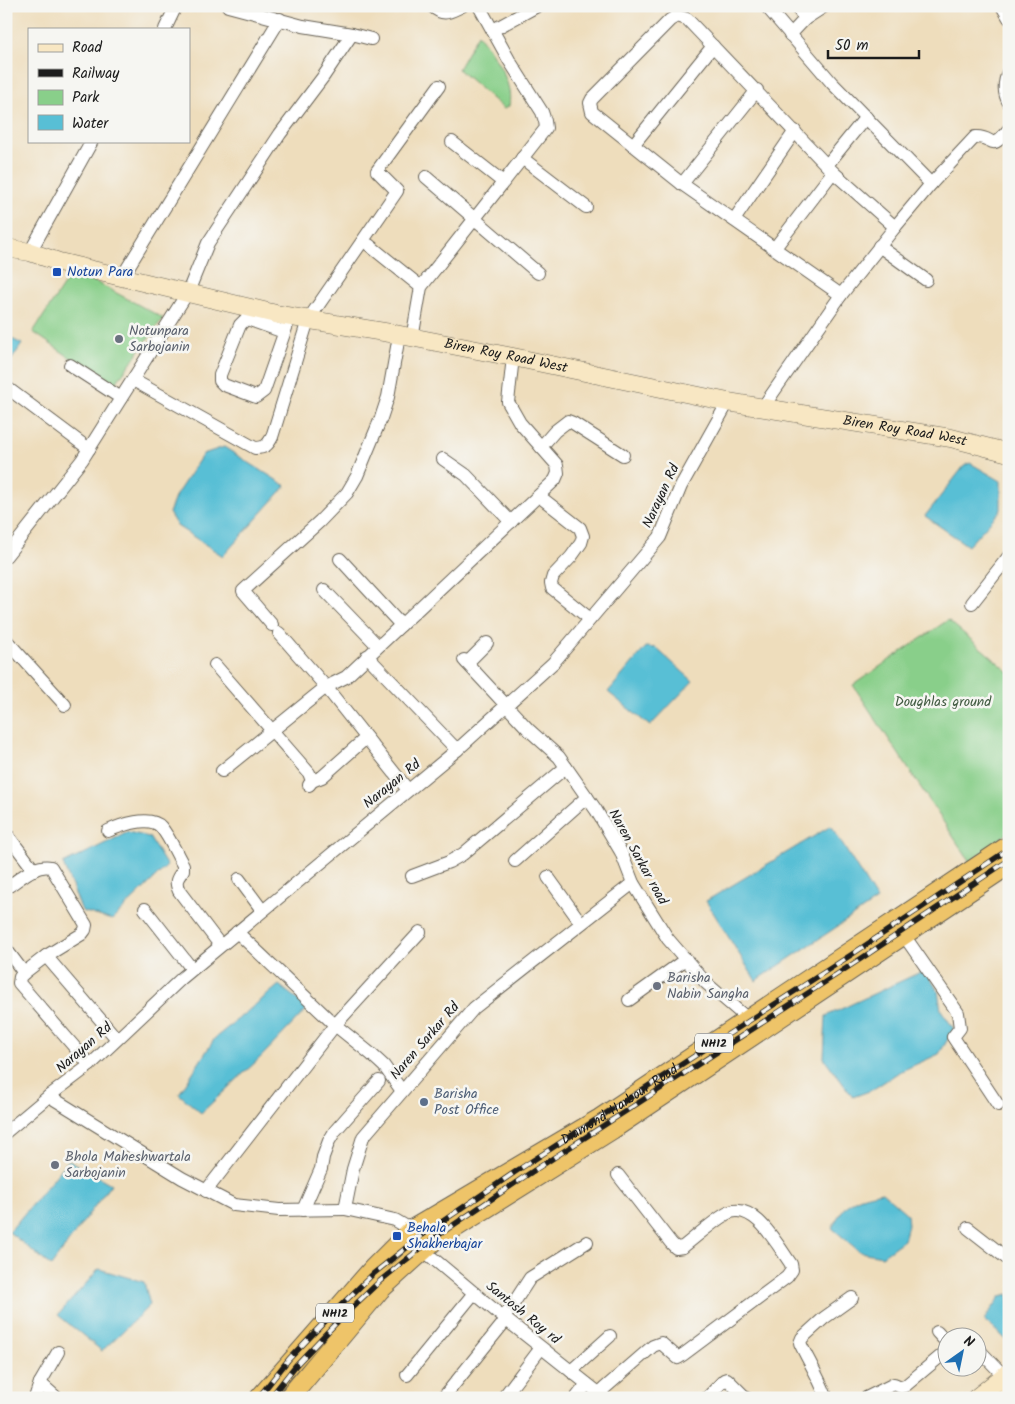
<svg xmlns="http://www.w3.org/2000/svg" width="1015" height="1404" viewBox="0 0 1015 1404" font-family="Kalam,sans-serif">
  <style>
    .green { fill: #89cf8a; stroke: #527653 }
    .water { fill: #58bfd5; stroke: #3a6e78 }
    .lines { fill: none; stroke-linecap: round; stroke-linejoin: round }
    .minor-casing { stroke: #666054; stroke-width: 14 }
    .secondary-casing { stroke: #666054; stroke-width: 19 }
    .trunk-casing { stroke: #666054; stroke-width: 22 }
    .minor { stroke: #fff; stroke-width: 12 }
    .secondary { stroke: #f8e7c3; stroke-width: 18 }
    .trunk { stroke: #eec469; stroke-width: 20 }
    .rail-casing { stroke: #1c1c1c; stroke-width: 5.5 }
    .rail { stroke: #f6f6f2; stroke-width: 4; stroke-dasharray: 11; stroke-linecap: butt }
    .transit-dot { fill: #1a4fb4; stroke: #f6f6f2; stroke-width: 2 }
    .worship-dot { fill: #6b7280; stroke: #f6f6f2; stroke-width: 2 }
    .service-dot { fill: #5c6f8a; stroke: #f6f6f2; stroke-width: 2 }
    .labels { text-anchor: middle; dominant-baseline: central; stroke-width: 5; stroke-linejoin: round; paint-order: stroke }
    .shield { fill: #f6f6f2; stroke: #5d5d5c; stroke-width: 1 }
    .shield-label { font-size: 12px; font-weight: bold; fill: #1c1c1c }
    .transit-label { font-size: 14px; fill: #164399; stroke: #f6f6f2; text-anchor: start }
    .worship-label { font-size: 14px; fill: #5b616d; stroke: #f6f6f2; text-anchor: start }
    .street-label { font-size: 14px; fill: #1c1c1c; stroke: #f6f6f2 }
    .park-label { font-size: 14px; fill: #425b42; stroke: #f6f6f2 }
    .service-label { font-size: 14px; fill: #4e5e75; stroke: #f6f6f2; text-anchor: start }
  </style>
  <rect width="100%" height="100%" fill="#f6f6f2"/>
  <filter id="ink" filterUnits="userSpaceOnUse"><feTurbulence type="fractalNoise" baseFrequency=".02" numOctaves="2"/><feDisplacementMap in="SourceGraphic" scale="10" xChannelSelector="R" yChannelSelector="G"/><feConvolveMatrix kernelMatrix="1 2 1 2 8 2 1 2 1" color-interpolation-filters="sRGB"/></filter>
  <filter id="wash" filterUnits="userSpaceOnUse"><feTurbulence type="fractalNoise" baseFrequency=".0096" numOctaves="4" result="noise"/><feDisplacementMap in="SourceGraphic" scale="20" xChannelSelector="R" yChannelSelector="G"/><feGaussianBlur stdDeviation="1.12" result="paint"/><feColorMatrix in="noise" values="0 0 0 0 0 0 0 0 0 0 0 0 0 0 0 0 0 1.4 0 .05"/><feComposite in="paint" operator="in"/></filter>
  <g filter="url(#wash)">
    <rect width="100%" height="100%" fill="#eeddbc"/>
    <g class="green">
      <path d="M478 34C492 53 514 81 509 106L504 109 458 69Z"/>
      <polygon points="71,274 83,275 163,318 113,387 33,332"/>
      <polygon points="948,620 1009,672 1009,832 970,862 853,685"/>
    </g>
    <g class="water">
      <polygon points="6,336 22,344 6,368"/>
      <polygon points="224,447 286,486 223,556 177,526 169,513 176,495 203,454"/>
      <polygon points="970,463 1001,481 1001,510 968,546 925,516 964,466"/>
      <polygon points="646,647 656,648 693,681 650,726 608,692"/>
      <polygon points="831,826 877,900 756,981 706,901"/>
      <polygon points="128,832 149,837 167,866 112,920 82,911 63,864"/>
      <polygon points="925,970 938,991 941,1010 954,1029 939,1054 899,1072 872,1090 853,1097 824,1058 826,1016"/>
      <polygon points="279,985 308,1008 261,1057 201,1113 179,1094 215,1038"/>
      <polygon points="69,1160 111,1184 51,1266 9,1232"/>
      <path d="M882 1192 907 1214 908 1225 904 1240 882 1256 860 1252 832 1228C846 1201 852 1198 882 1192Z"/>
      <polygon points="99,1269 144,1282 150,1305 102,1351 58,1315"/>
      <polygon points="1009,1294 1009,1342 984,1320 1001,1296"/>
    </g>
  </g>
  <g filter="url(#ink)">
    <g class="lines">
      <defs>
        <g id="minor">
          <polyline points="228,6 303,26 352,34 371,39"/>
          <path d="M432 6C444 17 449 12 462 6"/>
          <polyline points="796,6 805,19"/>
          <polyline points="1002,6 1009,18"/>
          <polyline points="165,29 176,6"/>
          <polyline points="493,30 537,6"/>
          <polyline points="790,35 805,19 825,6"/>
          <path d="M1009 70C1004 81 1003 93 1009 103"/>
          <polyline points="452,142 503,182"/>
          <polyline points="633,145 713,46"/>
          <polyline points="522,158 586,207"/>
          <polyline points="827,165 866,117"/>
          <polyline points="833,172 895,227"/>
          <polyline points="426,177 538,273"/>
          <polyline points="682,184 757,90"/>
          <path d="M931 184 975 137C996 136 988 154 1009 129"/>
          <polyline points="734,220 795,131"/>
          <polyline points="369,245 421,287"/>
          <polyline points="879,246 926,280"/>
          <polyline points="774,249 833,172 687,19 677,16 670,20 592,99 590,103 592,112 682,184 841,295"/>
          <polyline points="30,252 92,141"/>
          <polyline points="122,277 280,19"/>
          <polyline points="284,332 250,320 246,319 240,325 220,375 220,381 224,385 256,397 264,391 287,325 290,317"/>
          <polyline points="412,339 421,287 546,128 545,121 542,112 509,60 479,6"/>
          <polyline points="70,365 121,398"/>
          <path d="M133 380 255 448C265 448 268 445 272 437L308 320 397 191 377 171 439 86"/>
          <polyline points="6,387 89,449"/>
          <polyline points="763,407 841,295 895,227 931,184 832,83 766,6"/>
          <polyline points="541,447 555,431 568,421 573,423 623,455"/>
          <polyline points="443,459 466,475 511,522"/>
          <polyline points="539,496 580,528 583,536 581,543 571,557 553,576 551,583 552,588 590,619"/>
          <polyline points="6,556 82,460 188,292 208,243 280,134 323,77 352,34"/>
          <polyline points="340,559 401,625"/>
          <polyline points="324,590 378,646"/>
          <polyline points="972,603 1009,556"/>
          <polyline points="272,625 243,591 320,521 347,493 357,476 381,418 388,397 399,336"/>
          <polyline points="279,633 326,687 408,790"/>
          <polyline points="6,640 65,705"/>
          <polyline points="367,656 457,750"/>
          <polyline points="464,660 529,730 559,757 596,810 621,852 633,883 668,939 706,983 749,1020"/>
          <polyline points="467,663 487,643"/>
          <polyline points="215,665 309,773 312,781 309,785"/>
          <polyline points="222,771 326,687 346,677 555,480 558,473 557,465 520,423 508,402 513,357"/>
          <polyline points="312,781 322,777 366,738"/>
          <path d="M108 831C121 825 150 815 161 827 170 838 176 853 183 865V870C178 878 174 880 179 891L220 945"/>
          <polyline points="6,833 34,870"/>
          <polyline points="515,861 587,797"/>
          <polyline points="412,876 449,862 463,854 566,767"/>
          <polyline points="548,877 581,923"/>
          <polyline points="239,879 262,910"/>
          <path d="M6 888C19 880 35 863 51 867L86 925 85 930 82 934 46 956 117 1039"/>
          <polyline points="145,909 192,969"/>
          <polyline points="237,932 335,1025 371,1054 384,1066 402,1091"/>
          <polyline points="903,934 958,1013 960,1028 953,1037 998,1105"/>
          <polyline points="6,949 24,973 20,977 19,983 90,1065"/>
          <polyline points="24,973 46,956"/>
          <polyline points="629,1000 686,959"/>
          <polyline points="49,1096 182,1178 234,1205 279,1210 345,1209"/>
          <polyline points="6,1132 49,1096 90,1065 182,978 457,750 553,663 660,537 681,486 728,402"/>
          <polyline points="206,1191 335,1025 420,932"/>
          <polyline points="303,1210 321,1169 323,1157 329,1141 335,1131 379,1081"/>
          <polyline points="968,1228 1009,1260"/>
          <polyline points="504,1318 530,1278 587,1242"/>
          <polyline points="937,1332 948,1344"/>
          <polyline points="978,1352 981,1352 1004,1376"/>
          <polyline points="571,1371 610,1336"/>
          <polyline points="407,1375 474,1293"/>
          <path d="M599 1393 653 1346 661 1343 678 1358 684 1354 787 1277 792 1270 791 1264C778 1246 753 1198 726 1214 711 1223 697 1236 683 1247L676 1248 671 1243 618 1175"/>
          <polyline points="35,1398 40,1383"/>
          <polyline points="57,1398 40,1383 58,1352"/>
          <polyline points="443,1398 506,1320"/>
          <polyline points="503,1398 541,1348"/>
          <polyline points="576,1398 587,1384"/>
          <polyline points="605,1398 504,1318 423,1250 412,1230 395,1220 345,1209 353,1169 363,1137 474,1008 633,883"/>
          <polyline points="707,1398 724,1380 727,1379 746,1398"/>
          <path d="M822 1398 825 1394C818 1376 808 1360 800 1343L802 1338 824 1318 852 1298"/>
          <polyline points="866,1398 894,1384 901,1387 905,1386 948,1350"/>
        </g>
        <g id="secondary">
          <path id="s1" d="M6 248 30 252 59 262 280 315 390 333 513 357 728 402 951 438 1009 453"/>
          <polyline points="976,1398 1009,1372"/>
          <polyline points="1005,1398 1009,1395"/>
        </g>
        <g id="trunk">
          <path id="s2" d="M260 1398 373 1269 412 1230 600 1119 1009 846"/>
          <polyline points="289,1398 380,1289 433,1241 612,1129 1009,864"/>
        </g>
      </defs>
      <use href="#minor" class="minor-casing"/>
      <use href="#secondary" class="secondary-casing"/>
      <use href="#trunk" class="trunk-casing"/>
      <use href="#minor" class="minor"/>
      <use href="#secondary" class="secondary"/>
      <use href="#trunk" class="trunk"/>
      <defs>
        <g id="rail">
          <polyline points="258,1398 289,1359 333,1313 373,1274 421,1236 518,1170 854,953 1009,849"/>
          <polyline points="270,1398 296,1365 339,1320 380,1281 427,1243 524,1177 859,960 1009,860"/>
        </g>
      </defs>
      <use href="#rail" class="rail-casing"/>
      <use href="#rail" class="rail"/>
    </g>
  </g>
  <g class="transit-dot">
    <rect x="52" y="267" width="10" height="10" rx="2.5"/>
    <rect x="392" y="1231" width="10" height="10" rx="2.5"/>
  </g>
  <g class="worship-dot">
    <circle cx="119" cy="339" r="5"/>
    <circle cx="657" cy="986" r="5"/>
    <circle cx="55" cy="1165" r="5"/>
  </g>
  <circle class="service-dot" cx="424" cy="1102" r="5"/>
  <g class="labels">
    <g class="shield">
      <rect x="695" y="1033.5" width="38" height="19" rx="4"/>
      <rect x="316" y="1303.5" width="38" height="19" rx="4"/>
    </g>
    <g class="shield-label">
      <text x="714" y="1043">NH12</text>
      <text x="335" y="1313">NH12</text>
    </g>
    <g class="transit-label">
      <text x="67" y="272">Notun Para</text>
      <text x="407" y="1228">Behala<tspan x="407" dy="16">Shakherbajar</tspan></text>
    </g>
    <g class="worship-label">
      <text x="129" y="331">Notunpara<tspan x="129" dy="16">Sarbojanin</tspan></text>
      <text x="667" y="978">Barisha<tspan x="667" dy="16">Nabin Sangha</tspan></text>
      <text x="65" y="1157">Bhola Maheshwartala<tspan x="65" dy="16">Sarbojanin</tspan></text>
    </g>
    <g class="street-label">
      <text stroke="none"><textPath href="#s1" startOffset="512">Biren Roy Road West</textPath></text>
      <text stroke="none"><textPath href="#s1" startOffset="918">Biren Roy Road West</textPath></text>
      <text transform="translate(661 496) rotate(-65)">Narayan Rd</text>
      <text transform="translate(392 784) rotate(-39)">Narayan Rd</text>
      <text transform="translate(638 857) rotate(61)">Naren Sarkar road</text>
      <text transform="translate(425 1041) rotate(-49)">Naren Sarkar Rd</text>
      <text transform="translate(84 1048) rotate(-41)">Narayan Rd</text>
      <text stroke="none"><textPath href="#s2" startOffset="469">Diamond Harbour Road</textPath></text>
      <text transform="translate(523 1313) rotate(39)">Santosh Roy rd</text>
    </g>
    <g class="park-label">
      <text x="943" y="702">Doughlas ground</text>
    </g>
    <g class="service-label">
      <text x="434" y="1094">Barisha<tspan x="434" dy="16">Post Office</tspan></text>
    </g>
  </g>
  <rect width="1015" height="1404" fill="none" stroke="#f6f6f2" stroke-width="25"/>
  <rect x="28" y="28" width="162" height="115" fill="#f6f6f2" stroke="#9f9f9c"/>
  <rect x="38" y="44" width="25" height="8" fill="#f8e7c3" stroke="#9f9f9c"/>
  <text x="72" y="52" font-size="15" fill="#1c1c1c">Road</text>
  <rect x="38" y="69" width="25" height="8" fill="#1c1c1c" stroke="#9f9f9c"/>
  <text x="72" y="78" font-size="15" fill="#1c1c1c">Railway</text>
  <rect x="38" y="90" width="25" height="15" fill="#89cf8a" stroke="#9f9f9c"/>
  <text x="72" y="102" font-size="15" fill="#1c1c1c">Park</text>
  <rect x="38" y="115" width="25" height="15" fill="#58bfd5" stroke="#9f9f9c"/>
  <text x="72" y="128" font-size="15" fill="#1c1c1c">Water</text>
  <g transform="translate(962 1352) rotate(33)"><circle r="24" fill="#f6f6f2" stroke="#9f9f9c"/>
  <path d="M0-4L9 19L0 12L-9 19Z" fill="#1f6fb2"/>
  <text y="-8" font-size="14" font-weight="bold" text-anchor="middle" fill="#1c1c1c">N</text>
  </g>
  <path d="M828 50v8h91v-8" fill="none" stroke="#1c1c1c" stroke-width="2.5"/>
  <text x="835" y="50" font-size="15" fill="#1c1c1c" stroke="#f6f6f2" stroke-width="4" paint-order="stroke">50 m</text>
</svg>
